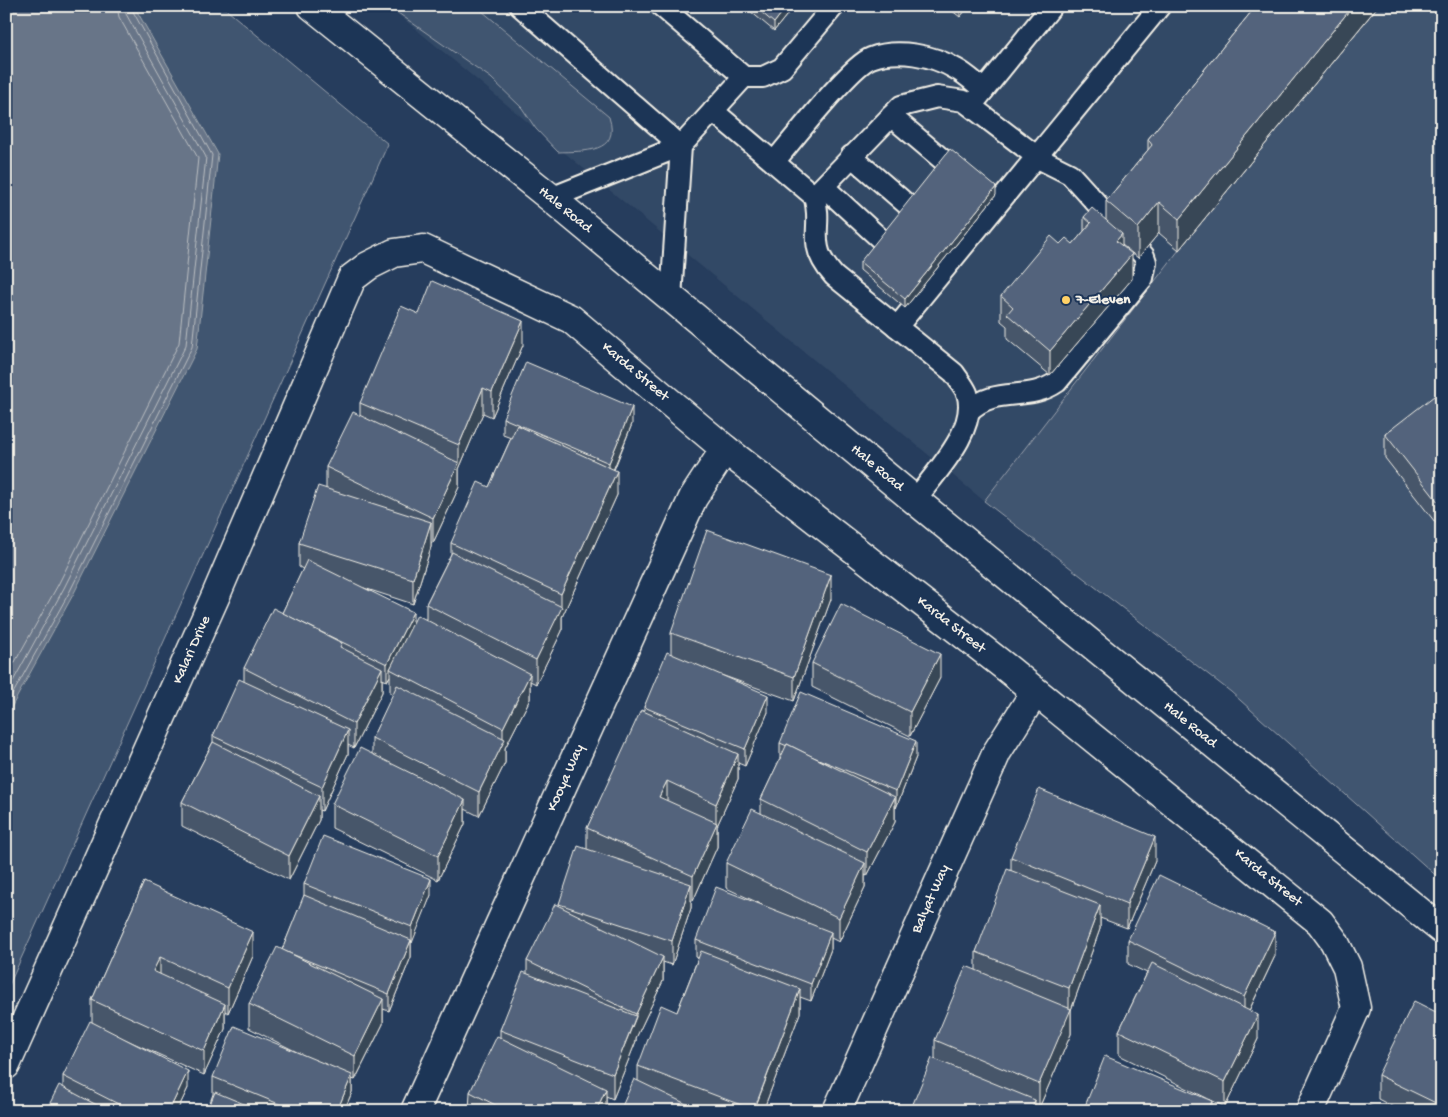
<svg xmlns="http://www.w3.org/2000/svg" width="1448" height="1117" viewBox="0 0 1448 1117" font-family="'Gochi Hand',sans-serif">
  <style>
    .built { fill: #334966 }
    .green { fill: #40546f; stroke: #9aa2ac }
    .water { fill: #677588; stroke: #9fa7ae }
    .lines { fill: none; stroke-linecap: round; stroke-linejoin: round }
    .shore { stroke: #bcbfc2; stroke-width: 1 }
    .service-casing { stroke: #f4f1e8; stroke-width: 24 }
    .minor-casing { stroke: #f4f1e8; stroke-width: 31 }
    .secondary-casing { stroke: #f4f1e8; stroke-width: 31 }
    .service { stroke: #1d3557; stroke-width: 20 }
    .minor { stroke: #1d3557; stroke-width: 28 }
    .secondary { stroke: #1d3557; stroke-width: 28 }
    .wall { fill: #47566a; stroke: #f4f1e8 }
    .shaded-wall { fill: #394656; stroke: #f4f1e8 }
    .building { fill: #52647b; stroke: #f4f1e8 }
    .poi-dot { fill: #ffd166; stroke: #1d3557; stroke-width: 2 }
    .labels { text-anchor: middle; dominant-baseline: central; stroke-width: 4; stroke-linejoin: round; paint-order: stroke }
    .street-label { font-size: 15px; fill: #f4f1e8; stroke: #1d3557 }
    .poi-label { font-size: 15px; font-weight: bold; fill: #f4f1e8; stroke: #1d3557; text-anchor: start }
  </style>
  <rect width="100%" height="100%" fill="#263d5d"/>
  <filter id="ink" filterUnits="userSpaceOnUse"><feTurbulence type="fractalNoise" baseFrequency=".02" numOctaves="2"/><feDisplacementMap in="SourceGraphic" scale="10" xChannelSelector="R" yChannelSelector="G"/><feConvolveMatrix kernelMatrix="1 2 1 2 8 2 1 2 1" color-interpolation-filters="sRGB"/></filter>
  <g filter="url(#ink)">
    <polygon class="built" points="388,6 1378,6 1179,250 984,501"/>
    <g class="green">
      <polygon points="6,6 222,6 388,144 6,992"/>
      <path d="M388 6H476L609 117C621 154 583 151 558 152L536 129 522 108 491 78Z"/>
      <polygon points="1378,6 1442,6 1442,881 1231,692 984,501 1179,250"/>
    </g>
    <polygon class="water" points="6,6 134,6 218,154 197,349 74,593 6,717"/>
    <g class="lines">
      <g class="shore">
        <polyline points="6,678 58,585 179,343 198,158 119,17 117,6"/>
        <polyline points="6,694 64,588 186,345 206,157 126,14 124,6"/>
        <polyline points="6,706 70,591 192,347 212,155 130,6"/>
      </g>
      <defs>
        <g id="service">
          <polyline points="520,6 681,146 744,77"/>
          <polyline points="661,6 744,77 763,77 782,68 834,6"/>
          <polyline points="976,100 1052,6"/>
          <path d="M713 111 814 196C821 217 814 231 818 248 820 259 827 268 834 276L954 373C958 379 964 386 967 393 979 429 935 473 915 500"/>
          <polyline points="891,116 962,176"/>
          <polyline points="851,156 926,221"/>
          <path d="M774 162C792 141 850 66 871 58 897 48 933 55 956 69 966 74 975 83 984 90"/>
          <polyline points="824,187 898,255"/>
          <path d="M814 196 901 106 937 97 964 101 1040 159 1070 174 1144 256 1146 262 1143 278 1057 382C1027 403 996 385 969 411"/>
          <polyline points="551,198 681,146 671,298"/>
          <polyline points="897,327 1160,6"/>
        </g>
        <g id="minor">
          <polyline points="6,1065 216,595 352,278 368,266 394,253 423,249 571,319 725,449 1008,669 1320,922 1334,941 1347,967 1356,1008 1310,1111"/>
          <polyline points="415,1111 693,498 725,449"/>
          <polyline points="837,1111 997,752 1035,692"/>
        </g>
        <polyline id="secondary" points="312,6 551,198 922,506 1442,930"/>
      </defs>
      <use href="#service" class="service-casing"/>
      <use href="#minor" class="minor-casing"/>
      <use href="#secondary" class="secondary-casing"/>
      <use href="#service" class="service"/>
      <use href="#minor" class="minor"/>
      <use href="#secondary" class="secondary"/>
    </g>
    <g class="wall">
      <polygon points="744,6 794,6 774,31"/>
      <polygon points="946,6 969,6 960,17"/>
      <polygon points="1256,6 1378,6 1179,250 1159,233 1138,258 1122,245 1132,279 1050,375 1007,339 1007,326 1001,321 1001,296 1060,244 1073,244 1084,231 1084,217 1106,220 1106,201 1148,150 1148,139"/>
      <polygon points="996,195 905,308 860,270 860,262"/>
      <polygon points="419,314 523,345 492,417 483,413 459,469 459,487 433,543 431,542 431,547 413,604 364,588 413,624 426,619 426,604 451,554 451,543 489,487 511,438 503,435 503,418 632,424 614,470 617,495 562,617 562,631 536,684 530,681 530,699 505,748 505,763 479,816 465,809 465,824 438,880 332,828 332,804 372,754 372,738 393,695 390,693 390,676 387,681 382,679 382,692 354,748 348,745 348,754 322,811 319,810 319,820 289,880 182,826 182,802 213,742 213,736 244,681 244,668 282,613 303,569 299,567 299,543 326,488 326,467 360,415 360,403"/>
      <polygon points="1442,406 1442,531 1385,458 1385,434"/>
      <polygon points="831,599 794,701 721,675 768,712 745,766 738,763 738,779 717,826 717,847 693,901 691,900 691,908 672,965 663,962 663,981 636,1038 636,1041 613,1099 606,1096 606,1111 469,1111 470,1092 500,1037 500,1030 527,974 527,961 559,906 559,904 587,849 587,828 644,711 644,707 671,654 671,633"/>
      <polygon points="812,663 940,678 910,736 812,687"/>
      <polygon points="780,743 916,757 896,808 895,807 895,822 867,876 865,875 865,887 839,942 831,938 831,949 811,1001 800,997 800,1013 763,1111 620,1111 638,1081 638,1066 677,1012 698,958 696,957 696,940 763,905 726,888 726,863 761,813 761,799 780,759"/>
      <polygon points="1011,857 1155,861 1127,928 1100,918 1100,929 1071,1010 1071,1034 1039,1108 1035,1107 1035,1111 935,1060 935,1040 976,970 976,952 1011,871"/>
      <polygon points="144,882 253,956 228,1013 225,1011 225,1029 204,1075 118,1036 188,1088 177,1111 46,1111 63,1087 63,1076 92,1023 92,1000"/>
      <polygon points="304,884 431,895 411,943 411,957 389,1011 383,1009 383,1024 355,1080 352,1079 352,1092 344,1111 207,1111 213,1094 213,1077 305,1056 249,1028 249,1004 282,950 304,896"/>
      <polygon points="1128,940 1275,956 1249,1011 1258,1039 1225,1107 1119,1055 1119,1031 1147,973 1128,964"/>
      <polygon points="1442,1015 1442,1111 1401,1111 1378,1099 1378,1075"/>
    </g>
    <g class="shaded-wall">
      <polygon points="787,6 794,6 774,31 774,23"/>
      <polygon points="960,6 969,6 960,17"/>
      <polygon points="1353,6 1378,6 1179,250 1179,219"/>
      <polygon points="996,187 996,195 905,308 905,299"/>
      <polygon points="1159,202 1159,233 1138,258 1138,228"/>
      <polygon points="1122,234 1122,258 1116,241"/>
      <polygon points="1132,254 1132,279 1050,375 1050,351"/>
      <polygon points="523,321 523,345 492,417 492,392"/>
      <polygon points="483,388 483,413 459,469 459,487 433,543 433,518 459,463 459,445"/>
      <polygon points="632,407 632,424 609,480 609,463"/>
      <polygon points="617,471 617,495 562,617 562,631 536,684 536,660 561,608 561,594"/>
      <polygon points="431,522 431,547 413,604 413,579"/>
      <polygon points="831,575 831,599 794,701 794,677"/>
      <polygon points="413,612 413,629 390,669 390,676 387,681 387,664"/>
      <polygon points="940,654 940,678 910,736 910,712"/>
      <polygon points="382,668 382,692 354,748 354,724"/>
      <polygon points="530,674 530,699 505,748 505,763 479,816 479,792 503,743 503,728"/>
      <polygon points="768,695 768,712 745,766 745,749"/>
      <polygon points="348,730 348,754 322,811 322,787"/>
      <polygon points="916,741 916,757 896,808 896,791"/>
      <polygon points="738,754 738,779 717,826 717,847 693,901 693,876 716,825 716,804"/>
      <polygon points="667,781 667,806 659,797"/>
      <polygon points="319,796 319,820 289,880 289,856"/>
      <polygon points="895,797 895,822 867,876 867,852"/>
      <polygon points="465,800 465,824 438,880 438,856"/>
      <polygon points="1155,837 1155,861 1127,928 1127,904"/>
      <polygon points="865,863 865,887 839,942 839,918"/>
      <polygon points="431,879 431,895 412,943 412,927"/>
      <polygon points="691,884 691,908 672,965 672,941"/>
      <polygon points="1100,905 1100,929 1071,1010 1071,1034 1039,1108 1039,1084 1069,1012 1069,988"/>
      <polygon points="253,932 253,956 228,1013 228,988"/>
      <polygon points="831,932 831,949 811,1001 811,984"/>
      <polygon points="1275,932 1275,956 1244,1021 1244,997"/>
      <polygon points="411,940 411,957 389,1011 389,994"/>
      <polygon points="160,957 160,982 153,971"/>
      <polygon points="663,957 663,981 636,1038 636,1041 613,1099 613,1074 636,1017 636,1014"/>
      <polygon points="800,989 800,1013 763,1111 754,1111"/>
      <polygon points="383,999 383,1024 355,1080 355,1056"/>
      <polygon points="225,1004 225,1029 204,1075 204,1051"/>
      <polygon points="1258,1015 1258,1039 1225,1107 1225,1082"/>
      <polygon points="188,1071 188,1088 177,1111 169,1111"/>
      <polygon points="352,1075 352,1092 344,1111 337,1111"/>
      <polygon points="606,1089 606,1111 596,1111"/>
      <polygon points="1035,1100 1035,1111 1031,1111"/>
      <polygon points="1212,1101 1212,1111 1208,1111"/>
    </g>
    <g class="building">
      <polygon points="754,6 787,6 774,23"/>
      <polygon points="1256,6 1353,6 1179,219 1159,202 1138,228 1106,201 1152,145 1148,139"/>
      <polygon points="950,149 996,187 905,299 860,262"/>
      <polygon points="1092,208 1122,234 1116,241 1132,254 1050,351 1007,314 1013,307 1001,296 1051,236 1060,244 1066,238 1073,244 1091,223 1084,217"/>
      <polygon points="432,281 523,321 492,392 483,388 459,445 360,403 401,306 419,314"/>
      <polygon points="526,362 632,407 609,463 503,418"/>
      <polygon points="1434,396 1442,406 1442,507 1385,434"/>
      <polygon points="353,412 459,463 433,518 326,467"/>
      <polygon points="517,425 617,471 561,594 451,543 478,482 489,487"/>
      <polygon points="318,486 431,522 413,579 299,543"/>
      <polygon points="707,530 831,575 794,677 671,633"/>
      <polygon points="452,552 562,607 536,660 426,604"/>
      <polygon points="307,560 413,612 387,664 282,613"/>
      <polygon points="841,604 940,654 910,712 812,663"/>
      <polygon points="273,608 342,643 340,647 382,668 354,724 244,668"/>
      <polygon points="417,615 530,674 503,728 390,669"/>
      <polygon points="667,652 768,695 745,749 644,707"/>
      <polygon points="239,679 348,730 322,787 213,736"/>
      <polygon points="397,685 505,739 479,792 372,738"/>
      <polygon points="801,692 916,741 896,791 811,756 787,744 787,746 780,743"/>
      <polygon points="641,710 738,754 716,804 667,781 659,797 717,823 693,876 587,828"/>
      <polygon points="213,742 319,796 289,856 182,802"/>
      <polygon points="787,744 895,797 867,852 761,799"/>
      <polygon points="360,748 465,800 438,856 332,804"/>
      <polygon points="1039,789 1155,837 1127,904 1011,857"/>
      <polygon points="752,809 865,863 839,918 726,863"/>
      <polygon points="323,836 431,879 412,927 304,884"/>
      <polygon points="578,846 691,884 672,941 559,904"/>
      <polygon points="1007,869 1100,905 1069,988 976,952"/>
      <polygon points="1159,875 1275,932 1244,997 1128,940"/>
      <polygon points="144,882 253,932 228,988 160,957 153,971 225,1004 204,1051 92,1000"/>
      <polygon points="716,887 831,932 811,984 696,940"/>
      <polygon points="304,895 411,940 389,994 282,950"/>
      <polygon points="555,904 663,957 636,1014 527,961"/>
      <polygon points="277,947 383,999 355,1056 249,1004"/>
      <polygon points="701,951 800,989 754,1110 638,1066 661,1005 677,1012"/>
      <polygon points="1152,963 1258,1015 1225,1082 1119,1031"/>
      <polygon points="966,966 1071,1009 1039,1084 935,1040"/>
      <polygon points="523,972 636,1016 613,1074 500,1030"/>
      <polygon points="1414,1001 1442,1015 1442,1106 1378,1075"/>
      <polygon points="90,1021 188,1071 169,1111 132,1111 63,1076"/>
      <polygon points="234,1026 352,1075 337,1111 296,1111 213,1077"/>
      <polygon points="497,1036 606,1089 596,1111 507,1111 470,1092"/>
      <polygon points="1105,1056 1212,1101 1208,1111 1083,1111"/>
      <polygon points="932,1058 1035,1100 1031,1111 910,1111"/>
      <polygon points="634,1079 701,1111 620,1111"/>
      <polygon points="59,1085 108,1111 46,1111"/>
      <polygon points="215,1092 261,1111 207,1111"/>
      <polygon points="1368,1105 1380,1111 1366,1111"/>
      <polygon points="471,1106 480,1111 469,1111"/>
    </g>
  </g>
  <circle class="poi-dot" cx="1066" cy="300" r="5"/>
  <g class="labels">
    <g class="street-label">
      <text transform="translate(565 210) rotate(39)">Hale Road</text>
      <text transform="translate(635 372) rotate(40)">Karda Street</text>
      <text transform="translate(877 468) rotate(40)">Hale Road</text>
      <text transform="translate(951 625) rotate(38)">Karda Street</text>
      <text transform="translate(192 650) rotate(-66)">Kalari Drive</text>
      <text transform="translate(1190 725) rotate(39)">Hale Road</text>
      <text transform="translate(566 778) rotate(-66)">Kooya Way</text>
      <text transform="translate(1268 878) rotate(39)">Karda Street</text>
      <text transform="translate(931 899) rotate(-66)">Balyat Way</text>
    </g>
    <g class="poi-label">
      <text x="1076" y="300">7-Eleven</text>
    </g>
  </g>
  <rect width="1448" height="1117" fill="none" stroke="#1d3557" stroke-width="25"/>
  <rect x="12" y="12" width="1423" height="1092" fill="none" stroke="#f4f1e8" stroke-width="2" filter="url(#ink)"/>
</svg>
